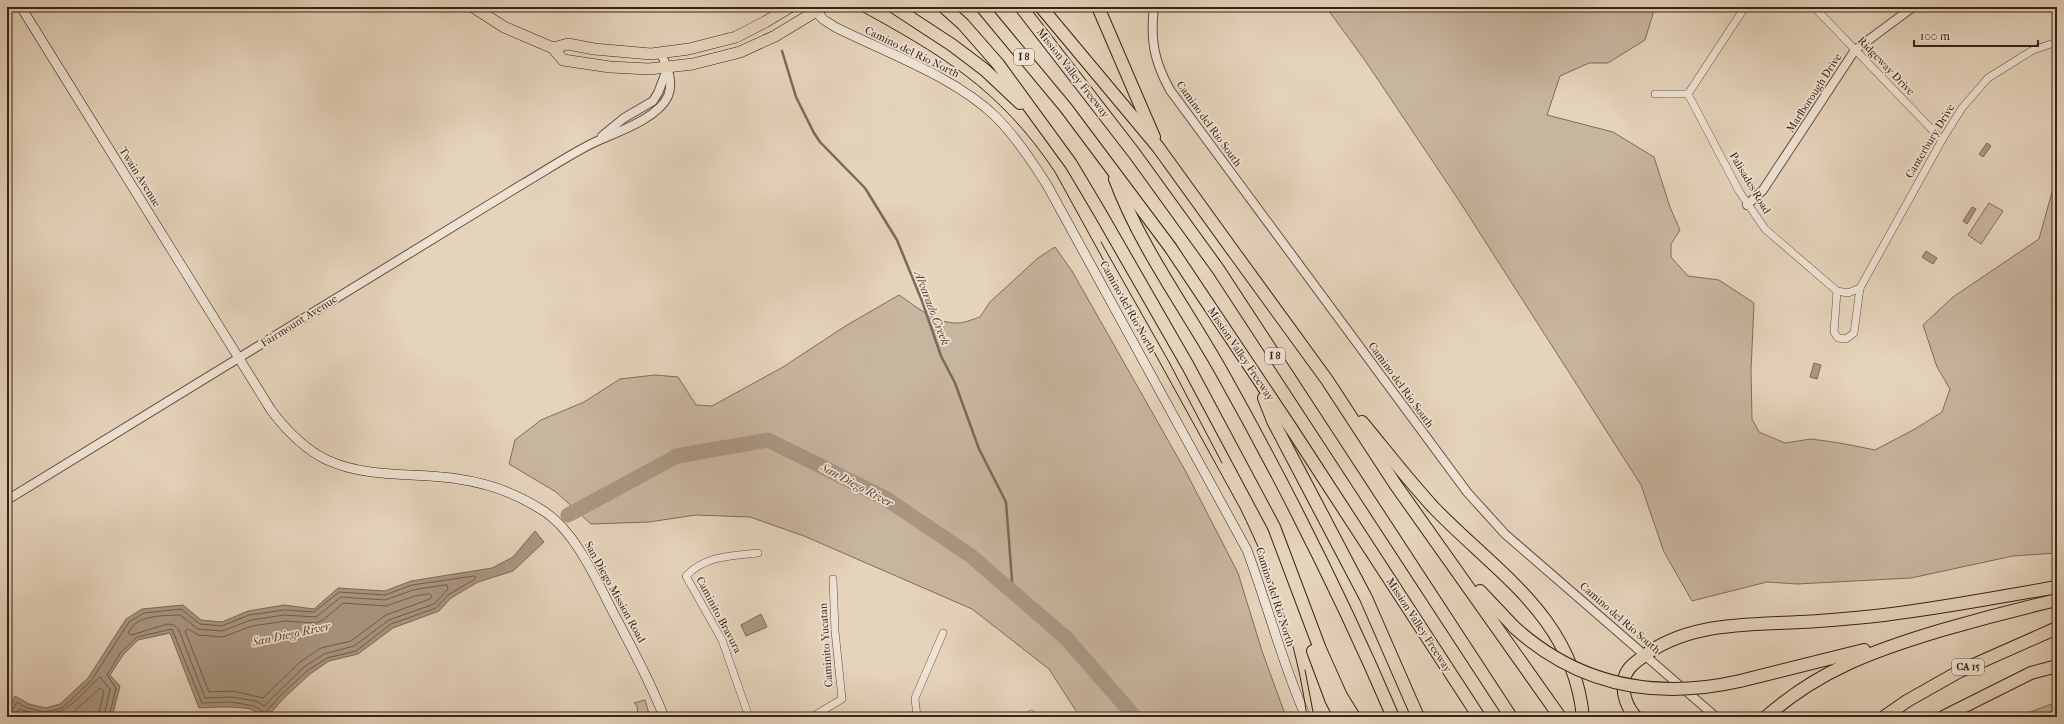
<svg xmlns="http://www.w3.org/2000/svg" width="2064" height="724" viewBox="0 0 2064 724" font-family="'IM FELL French Canon',serif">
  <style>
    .green { fill: #c8b59f; stroke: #806c5a }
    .water { fill: #aa9783; stroke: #7c6957 }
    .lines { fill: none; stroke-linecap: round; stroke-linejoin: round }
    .shore { stroke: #715d4c; stroke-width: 1 }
    .stream { stroke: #7c6957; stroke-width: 2.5 }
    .river { stroke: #aa9783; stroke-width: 15 }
    .minor-casing { stroke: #634f3e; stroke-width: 8 }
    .tertiary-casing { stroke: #634f3e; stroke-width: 10 }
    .secondary-casing { stroke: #382315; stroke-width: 10 }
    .primary-casing { stroke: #382315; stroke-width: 12 }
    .motorway-casing { stroke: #382315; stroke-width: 14 }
    .minor { stroke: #eee2d3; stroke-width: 7 }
    .tertiary { stroke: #eee2d3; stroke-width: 8 }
    .secondary { stroke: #eee2d3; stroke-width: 9 }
    .primary { stroke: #e5d3bb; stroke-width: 11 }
    .motorway { stroke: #e5d3bb; stroke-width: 12 }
    .tram { stroke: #382315; stroke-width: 1 }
    .motorway-bridge-casing { stroke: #382315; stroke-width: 14; stroke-linecap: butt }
    .motorway-bridge { stroke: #e5d3bb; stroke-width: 12 }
    .labels { text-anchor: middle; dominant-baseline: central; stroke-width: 3.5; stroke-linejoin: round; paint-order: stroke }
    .shield { fill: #eee2d3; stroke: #6f5c4e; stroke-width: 1 }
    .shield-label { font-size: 10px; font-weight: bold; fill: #382315 }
    .street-label { font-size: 11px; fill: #382315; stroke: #eee2d3 }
    .water-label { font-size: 12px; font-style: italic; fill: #5a4636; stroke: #eee2d3 }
  </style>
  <rect width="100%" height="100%" fill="#e5d3bb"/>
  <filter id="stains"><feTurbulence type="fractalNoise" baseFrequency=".005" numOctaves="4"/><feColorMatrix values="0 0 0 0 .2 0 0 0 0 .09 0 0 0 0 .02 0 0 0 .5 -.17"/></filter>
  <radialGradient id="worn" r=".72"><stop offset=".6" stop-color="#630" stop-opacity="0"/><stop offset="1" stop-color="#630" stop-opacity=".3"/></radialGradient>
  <g class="green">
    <polygon points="1326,7 1655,7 1645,40 1608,63 1589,63 1560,76 1547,115 1613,132 1654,157 1670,207 1680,230 1671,244 1671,257 1688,276 1719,280 1754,303 1751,371 1752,419 1759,432 1785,443 1811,439 1840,443 1875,450 1915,429 1942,412 1950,389 1937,367 1923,325 1953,297 2039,239 2057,174 2057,553 2013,556 1911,578 1797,584 1767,582 1692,601 1664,552 1641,485 1460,202 1364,59"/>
    <polygon points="1989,203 2003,211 1981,244 1968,235"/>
    <path d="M1055 247 1072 271 1186 472 1238 573 1262 651 1286 717H1080L1049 669 972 609 804 536 750 517 696 515 649 522 591 524 556 492 509 464 515 440 541 420 584 402 620 379 655 375 678 377 696 405 712 406 783 367 847 325 899 295C917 307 936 324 958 323 965 323 973 319 980 317L990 302 1038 258Z"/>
    <polygon points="645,700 650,717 638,717 637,706 634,703"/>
    <polygon points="2057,702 2057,717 2017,717"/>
  </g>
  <g class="water">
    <polygon points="1987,143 1991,146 1983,157 1979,154"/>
    <polygon points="1972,207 1976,209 1967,224 1963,221"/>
    <polygon points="1926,251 1937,258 1933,264 1922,257"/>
    <polygon points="1814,363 1821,365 1817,379 1810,377"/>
    <path d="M535 531 544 542 513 571 478 582 451 598 439 611 393 628 358 654 329 661 310 674 284 698 267 717C260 717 257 711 250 709 233 706 217 707 199 708L170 633 138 640 123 655 110 675 120 686 112 717H7V712L15 696 29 704 46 708 60 704 88 678 126 619 142 609 183 605 201 620 222 622 248 611 284 605 314 609 338 588 385 591 411 581 492 568 513 557Z"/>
    <polygon points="761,614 767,627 746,636 741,625"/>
  </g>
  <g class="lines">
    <g class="shore">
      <path d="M447 585 448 589 434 604 389 620 354 646 324 654 304 667 264 706 256 701 232 697 205 698 179 630 174 625 168 624 131 635 128 633C137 614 162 616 180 615L198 629 222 631 251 620 284 615 316 617 341 597 385 600 413 590Z"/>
      <polygon points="430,594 432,596 430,599 386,615 351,641 321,648 300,662 263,698 233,691 209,692 185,631 188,629 198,635 223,637 252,626 285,621 316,623 323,620 343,603 386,606 415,596"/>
      <polyline points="7,713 12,711 17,702 27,708 46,712 62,708 91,681 129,622 144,613 181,609 200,624 222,626 249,615 284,610 314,612 339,592 385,595 412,585 474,576 476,577 475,579 448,595 436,608 391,624 356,651 327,658 307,671 281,695 265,713 254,706 231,702 202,703 172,629 137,637 121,652 107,675 116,688 109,717"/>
      <path d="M12 717 19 709C64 724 72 702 100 677L110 689 104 717"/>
      <polyline points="68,717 100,688 104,691 98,717"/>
    </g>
    <polyline class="stream" points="782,51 796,97 814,133 820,142 865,188 897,240 922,301 941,356 955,383 979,449 1006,502 1013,593"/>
    <polyline class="river" points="568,515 677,456 768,440 885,498 971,556 1066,638 1135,717"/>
    <defs>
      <g id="minor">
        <polyline points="1814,7 1942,140"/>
        <polyline points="1655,94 1688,94"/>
        <polyline points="1688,94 1739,191 1765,229 1837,291 1848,293 1860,288"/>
        <polyline points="1688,94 1745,7"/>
        <polyline points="1837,291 1834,332 1838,338 1846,339 1854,333 1860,288 1942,140 1962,108 1988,78 2033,50 2057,42"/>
        <path d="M749 717 722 640 686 576C706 555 732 556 758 553"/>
        <polyline points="812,717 842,699 835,631 833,579"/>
        <polyline points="917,717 915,698 943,633"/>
        <polyline points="1028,717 1031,714"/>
      </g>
      <g id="tertiary">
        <path d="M1154 7C1150 40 1154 61 1170 90L1467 492 1505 534 1716 717"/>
        <polyline points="602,136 624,118 653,101 658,93 668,67"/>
        <polyline points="1747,205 1763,190 1855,50 1913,7"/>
        <path d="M7 500 521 185C545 171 569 155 593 143 614 133 658 119 668 96 674 81 667 66 660 52"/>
      </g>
      <g id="secondary">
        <path d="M21 7 271 410C286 430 304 449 327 460 369 479 414 472 458 479 487 483 517 494 542 510 575 530 597 581 614 614 632 648 650 681 664 717"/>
        <path d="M811 7 824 20 835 27C887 53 955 77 996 117 1016 137 1032 161 1047 185L1247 550C1268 606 1282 663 1306 717"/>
      </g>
      <g id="primary">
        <polyline points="473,7 504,27 553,48 563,60 610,67 649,69 693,64 740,52 775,36 823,7"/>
        <polyline points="553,48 568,44 594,49 651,54 689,49 736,37 765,22 790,7"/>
      </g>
      <g id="motorway">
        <polyline points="894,7 952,45 985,70 1020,103"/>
        <polyline points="944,7 963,24 998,64 1071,164 1099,211 1188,366 1274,527 1320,649 1341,696 1354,717"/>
        <polyline points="982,7 1066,108 1170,247 1291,428 1479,717"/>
        <polyline points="1021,7 1134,153 1218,269 1511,717"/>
        <polyline points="1041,7 1158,147 1236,255 1327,380 1395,484 1560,717"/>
        <polyline points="1098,7 1154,137"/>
        <path d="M1115 179C1141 249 1188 311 1224 376 1286 487 1343 600 1393 717"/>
        <polyline points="1264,398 1273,421 1366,598 1418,717"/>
        <path d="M1362 422C1386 451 1409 481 1434 508 1498 574 1573 617 1583 717"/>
        <polyline points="1480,591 1515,628"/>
        <polyline points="1313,651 1331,699 1340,717"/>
        <polyline points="1740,681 1864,650"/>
        <path d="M1636 717C1627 708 1622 694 1624 681 1625 670 1633 664 1641 658 1686 622 1746 625 1800 622 1828 621 1856 618 1884 615 1942 608 1999 597 2057 587"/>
        <path d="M1766 717C1819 670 1875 650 1942 630 1980 619 2018 609 2057 600"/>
        <polyline points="1884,717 1907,701 1960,671 2057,628"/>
        <polyline points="1943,717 2031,673 2057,666"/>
      </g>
    </defs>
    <use href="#minor" class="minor-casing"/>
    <use href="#tertiary" class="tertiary-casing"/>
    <use href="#secondary" class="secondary-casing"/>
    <use href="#primary" class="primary-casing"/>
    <use href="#motorway" class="motorway-casing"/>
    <use href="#minor" class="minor"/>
    <use href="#tertiary" class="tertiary"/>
    <use href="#secondary" class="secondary"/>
    <use href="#primary" class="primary"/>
    <use href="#motorway" class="motorway"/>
    <g class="tram">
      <path d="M854 7C941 55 998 87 1055 172L1240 508C1273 575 1297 643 1307 717"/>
      <polyline points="1101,242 1169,362 1222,463"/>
      <polyline points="1305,670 1314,717"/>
    </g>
    <defs>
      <path id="motorway-bridge" d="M1515 628C1580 686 1656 700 1740 681"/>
    </defs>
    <use href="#motorway-bridge" class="motorway-bridge-casing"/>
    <use href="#motorway-bridge" class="motorway-bridge"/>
  </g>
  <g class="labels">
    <g class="shield">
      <rect x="1014" y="49" width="20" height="16" rx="3"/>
      <rect x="1265" y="348" width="20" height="16" rx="3"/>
      <rect x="1952" y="659" width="32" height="16" rx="3"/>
    </g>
    <g class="shield-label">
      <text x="1024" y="57">I 8</text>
      <text x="1275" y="356">I 8</text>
      <text x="1968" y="667">CA 15</text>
    </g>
    <g class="street-label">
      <text transform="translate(912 52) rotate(26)">Camino del Rio North</text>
      <text transform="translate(1886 66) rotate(46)">Ridgeway Drive</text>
      <text transform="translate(1073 73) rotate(52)">Mission Valley Freeway</text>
      <text transform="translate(1814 93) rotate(-57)">Marlborough Drive</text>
      <text transform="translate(1209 124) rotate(54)">Camino del Rio South</text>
      <text transform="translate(1930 141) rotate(-59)">Canterbury Drive</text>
      <text transform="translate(140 177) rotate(58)">Twain Avenue</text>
      <text transform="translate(1750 183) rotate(59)">Palisades Road</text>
      <text transform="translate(1128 307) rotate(61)">Camino del Rio North</text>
      <text transform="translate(299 321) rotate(-32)">Fairmount Avenue</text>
      <text transform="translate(1241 354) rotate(56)">Mission Valley Freeway</text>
      <text transform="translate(1401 385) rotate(54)">Camino del Rio South</text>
      <text transform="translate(615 592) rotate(61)">San Diego Mission Road</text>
      <text transform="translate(1275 597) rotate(72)">Camino del Rio North</text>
      <text transform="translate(719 615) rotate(62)">Caminito Bravura</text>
      <text transform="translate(1620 618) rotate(41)">Camino del Rio South</text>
      <text transform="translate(1419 625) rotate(57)">Mission Valley Freeway</text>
      <text transform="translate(826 645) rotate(-94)">Caminito Yucatan</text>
    </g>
    <g class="water-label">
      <text transform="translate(932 308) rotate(69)">Alvarado Creek</text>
      <text transform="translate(857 485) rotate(28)">San Diego River</text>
      <text transform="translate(291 634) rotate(-12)">San Diego River</text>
    </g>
  </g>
  <rect width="2064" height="724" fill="none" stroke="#e5d3bb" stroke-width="24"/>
  <rect x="8" y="8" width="2048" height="708" fill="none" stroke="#382315" stroke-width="2"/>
  <rect x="12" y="12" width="2040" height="700" fill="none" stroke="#382315"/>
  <path d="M1914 40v6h124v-6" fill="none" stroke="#382315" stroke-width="2"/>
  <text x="1920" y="40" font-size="12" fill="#382315" stroke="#eee2d3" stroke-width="3" paint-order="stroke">100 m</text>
  <rect width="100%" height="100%" filter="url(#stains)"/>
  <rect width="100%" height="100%" fill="url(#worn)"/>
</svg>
